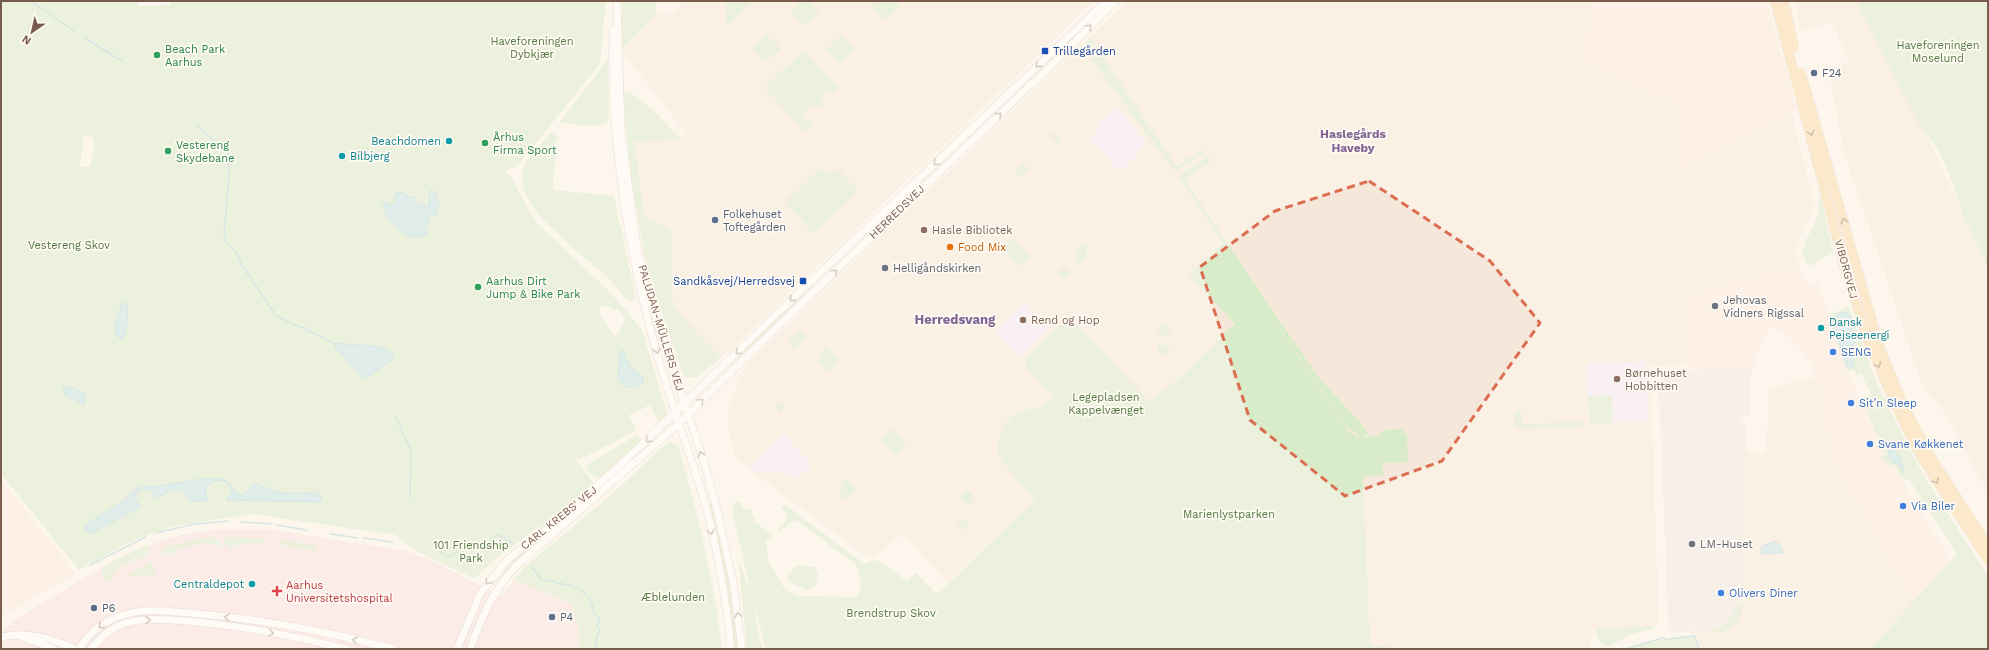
<svg xmlns="http://www.w3.org/2000/svg" width="1989" height="650" viewBox="0 0 1989 650" font-family="'Work Sans',sans-serif">
  <style>
    .residential { fill: #f5e8da }
    .commercial { fill: #fde8e0 }
    .industrial { fill: #efe9e4 }
    .education { fill: #f3e8fa }
    .medical { fill: #fbdfe3 }
    .green { fill: #d8ecc9; fill-rule: evenodd }
    .water { fill: #bfe3e8; stroke: #a5d3da }
    .lines { fill: none; stroke-linecap: round; stroke-linejoin: round }
    .stream { stroke: #a5d3da; stroke-width: 1.5 }
    .tertiary-casing { stroke: #d1beb0; stroke-width: 8 }
    .primary-casing { stroke: #dad1cd; stroke-width: 10 }
    .tertiary { stroke: #fff; stroke-width: 7 }
    .primary { stroke: #fbd9a5; stroke-width: 9 }
    .oneway { stroke: #af9d94 }
    .oneway2 { stroke: #a18267 }
    .marked { fill: none; stroke: #dc6d51; stroke-width: 3; stroke-dasharray: 8 5; stroke-linejoin: round }
    .transit-dot { fill: #1a4fb4; stroke: #fffaf3; stroke-width: 1.5 }
    .leisure-dot { fill: #2e9e5b; stroke: #fffaf3; stroke-width: 1.5 }
    .service-dot { fill: #5c6f8a; stroke: #fffaf3; stroke-width: 1.5 }
    .culture-dot { fill: #0f9aa8; stroke: #fffaf3; stroke-width: 1.5 }
    .education-dot { fill: #8d6e63; stroke: #fffaf3; stroke-width: 1.5 }
    .food-dot { fill: #e8710a; stroke: #fffaf3; stroke-width: 1.5 }
    .worship-dot { fill: #6b7280; stroke: #fffaf3; stroke-width: 1.5 }
    .shop-dot { fill: #3f7fe0; stroke: #fffaf3; stroke-width: 1.5 }
    .health-dot { fill: #e0444e; stroke: #fffaf3; stroke-width: 1.5 }
    .labels { text-anchor: middle; dominant-baseline: central; stroke-width: 3.5; stroke-linejoin: round; paint-order: stroke }
    .park-label { font-size: 11px; fill: #537a41; stroke: #fffaf3 }
    .leisure-label { font-size: 11px; fill: #27864d; stroke: #fffaf3; text-anchor: start }
    .transit-label { font-size: 11px; fill: #164399; stroke: #fffaf3; text-anchor: start }
    .service-label { font-size: 11px; fill: #4e5e75; stroke: #fffaf3; text-anchor: start }
    .culture-label { font-size: 11px; fill: #0d838f; stroke: #fffaf3; text-anchor: end }
    .street-label { font-size: 11px; fill: #7a5c4d; stroke: #fffaf3 }
    .education-label { font-size: 11px; fill: #785e54; stroke: #fffaf3; text-anchor: start }
    .food-label { font-size: 11px; fill: #c56008; stroke: #fffaf3; text-anchor: start }
    .worship-label { font-size: 11px; fill: #5b616d; stroke: #fffaf3; text-anchor: start }
    .shop-label { font-size: 11px; fill: #366cbe; stroke: #fffaf3; text-anchor: start }
    .health-label { font-size: 11px; fill: #be3a42; stroke: #fffaf3; text-anchor: start }
    .neighbourhood-label { font-size: 12px; font-weight: bold; fill: #846695; stroke: #fffaf3 }
    .quarter-label { font-size: 13px; font-weight: bold; fill: #846695; stroke: #fffaf3 }
  </style>
  <rect width="100%" height="100%" fill="#fdf6ec"/>
  <g class="residential">
    <polygon points="684,1 1094,1 721,358 673,308 671,229 644,216 635,141 676,140 687,134 622,52 656,13 670,15"/>
    <polygon points="1128,1 1593,1 1583,63 1678,104 1682,169 1791,113 1812,192 1813,205 1812,214 1799,236 1796,246 1797,265 1687,295 1694,364 1650,366 1659,625 1596,628 1589,643 1589,649 1389,649 1389,646 1370,647 1363,476 1382,463 1407,433 1359,437 1348,432 1189,275 1236,324 1185,373 1108,441 1042,407 1031,407 999,456 1035,500 947,583 903,533 874,558 860,552 747,468 734,455 727,417 738,380 748,363"/>
    <polygon points="1795,1 1856,1 1923,128 1988,268 1988,493 1947,415 1923,388 1844,152 1829,72 1849,64 1833,23 1799,31 1799,20"/>
    <polygon points="1815,377 1821,387 1825,402 1828,436 1834,458 1844,482 1884,546 1880,548 1915,600 1870,649 1690,649 1689,632 1721,628 1727,626 1737,605 1744,580 1740,467 1743,466 1743,452 1766,453 1769,388"/>
  </g>
  <g class="commercial">
    <polygon points="1593,1 1767,1 1797,110 1682,169 1678,104 1583,63"/>
    <polygon points="1797,265 1811,287 1818,283 1847,366 1872,426 1893,465 1951,561 1915,600 1880,548 1883,545 1844,482 1834,458 1828,436 1825,402 1821,387 1808,358 1789,337 1772,325 1756,355 1753,370 1722,368 1689,372 1687,295"/>
    <polygon points="1,480 76,573 1,617"/>
  </g>
  <polygon class="industrial" points="1722,368 1753,370 1749,387 1749,415 1739,415 1740,423 1745,423 1746,452 1743,452 1743,467 1740,467 1744,580 1741,604 1737,605 1727,626 1721,628 1669,633 1658,376"/>
  <g class="education">
    <polygon points="1117,106 1144,141 1144,147 1120,172 1089,139 1099,129 1099,123"/>
    <polygon points="1026,301 1032,308 1030,310 1049,330 1023,355 1017,355 995,332"/>
    <polygon points="1646,361 1648,421 1613,423 1612,395 1588,396 1587,363"/>
    <polygon points="784,435 812,465 797,479 783,473 750,471 750,467"/>
  </g>
  <polygon class="medical" points="249,529 274,530 406,551 431,560 501,596 514,580 571,604 578,623 579,649 1,649 1,636 11,622 116,559 163,540 186,534 215,530"/>
  <g class="green">
    <path d="M1 1H138V6L170 5V1H606L600 64 519 164 515 167 505 170 511 177 535 221 611 293 642 330 667 413 659 423 650 405 628 416 637 430 577 461 594 484 549 522 537 528 491 563 477 577 473 578 414 550 396 535 253 514 175 526 134 540 79 570 1 474ZM84 136 93 137 94 149 90 167H80ZM404 193 420 205 428 208 430 204 428 194 437 208 434 217 430 213 428 214C429 228 419 230 407 235L395 228 383 207 385 202 391 206ZM125 303 128 305 124 338 117 318 122 304ZM601 305 620 311 625 319 618 335 613 334 599 313ZM65 387 80 391 75 402 65 396 63 390Z"/>
    <polygon points="622,1 657,1 656,13 622,50"/>
    <polygon points="725,1 754,1 727,27"/>
    <polygon points="801,1 809,1 819,11 805,26 791,13"/>
    <polygon points="876,1 897,1 900,7 885,20 872,7"/>
    <polygon points="1856,1 1987,1 1988,3 1988,267 1964,217 1950,176 1939,151 1919,124"/>
    <polygon points="766,34 780,47 780,50 765,62 752,49"/>
    <polygon points="842,35 854,49 839,64 826,49"/>
    <polygon points="1090,37 1176,166 1203,149 1205,152 1174,171 1086,52 1087,40"/>
    <polygon points="804,50 838,88 832,94 829,90 821,98 824,102 817,108 814,104 802,114 813,126 806,132 764,88"/>
    <path d="M608 59 609 120C598 130 573 124 560 122Z"/>
    <path d="M626 91C643 97 667 124 680 138L676 140 635 142 644 216 671 229 673 307 721 358 695 378 686 377 682 371 648 274 631 178 623 95Z"/>
    <polygon points="1055,132 1063,140 1059,144 1051,136"/>
    <path d="M550 133 556 135 559 138 556 139 553 190 614 196 635 294V299L630 303C623 294 614 285 606 276 583 255 516 208 522 173 525 158 541 145 550 133Z"/>
    <path d="M1208 156 1211 161 1185 180 1316 374 1369 433 1364 437 1380 435 1384 430 1405 429 1401 433H1407L1408 462 1382 463 1383 475 1363 476 1370 646H1389V649H766L752 597 762 649H747L738 559 751 592 732 512 734 503 740 501 743 508 753 510 750 513 756 517 753 521 775 536 766 542 769 563 783 586 796 596 858 597 861 581 856 565 799 522 794 520 780 532 777 530 785 522 788 515 781 507 784 504 864 564 872 560 880 561 907 581 916 573 937 594 1035 500C1024 485 1009 472 1000 457 997 452 998 444 999 439 1003 417 1022 408 1042 407L1054 397 1026 367V358L1069 317 1150 402 1185 373 1235 324 1189 275 1223 243 1178 176ZM1246 278 1346 426 1357 433 1359 437 1348 432 1345 426Z"/>
    <polygon points="1023,163 1029,169 1020,178 1014,171"/>
    <polygon points="820,168 825,172 840,171 858,191 814,234 785,202"/>
    <path d="M1821 198 1833 252 1810 266C1793 254 1813 230 1817 218 1819 212 1819 205 1819 199Z"/>
    <polygon points="1012,238 1030,257 1020,267 1001,248"/>
    <path d="M1084 244 1087 247V258L1082 263H1078C1073 256 1075 246 1084 244Z"/>
    <circle cx="1064" cy="273" r="4.5"/>
    <polygon points="813,283 815,284 698,401 766,328"/>
    <polygon points="1849,306 1877,384 1910,450 1929,484 1988,576 1988,649 1870,649 1957,554 1910,481 1901,477 1895,466 1883,462 1880,458 1886,454 1861,400 1871,395 1861,373 1857,375 1853,370 1847,371 1828,316"/>
    <circle cx="1164" cy="330" r="6"/>
    <polygon points="800,330 806,337 794,349 788,342"/>
    <polygon points="1160,343 1164,347 1167,344 1170,349 1167,354 1163,355 1158,352 1157,348"/>
    <polygon points="826,346 838,359 829,372 818,360"/>
    <polygon points="1612,395 1613,423 1590,424 1588,396"/>
    <polygon points="781,401 786,405 780,413 776,405"/>
    <polygon points="1521,411 1522,424 1582,422 1582,427 1521,429 1515,426 1515,412"/>
    <polygon points="667,425 604,486 519,559 492,588 513,559"/>
    <polygon points="893,429 906,443 906,445 895,455 883,442 883,437"/>
    <path d="M637 435 641 440 601 477 597 478C592 476 589 472 586 467L588 464Z"/>
    <path d="M669 441 678 445C697 512 714 579 722 649H579L578 623 571 604 514 580 523 568 610 496Z"/>
    <polygon points="846,478 857,490 846,500 840,495 842,487 840,485"/>
    <polygon points="967,491 971,492 975,500 968,506 959,498"/>
    <polygon points="713,503 728,571 740,649 735,649 732,627 708,505"/>
    <polygon points="963,519 966,519 970,523 962,531 957,525"/>
    <polygon points="213,537 218,540 223,549 207,543 178,549 176,553 164,555 162,551 163,548 196,539"/>
    <polygon points="225,537 264,538 265,539 264,543 240,544 230,549 225,544"/>
    <polygon points="282,540 312,544 317,546 315,551 283,546 279,544"/>
    <path d="M147 545 150 554C135 561 116 564 110 581L104 582 102 569 115 560Z"/>
    <polygon points="152,561 156,576 125,577"/>
    <polygon points="797,565 815,567 818,574 815,587 806,590 788,581 788,575"/>
    <path d="M1741 604C1745 616 1733 626 1725 632L1705 630C1730 627 1727 626 1737 605Z"/>
    <path d="M1655 626V628L1630 635 1607 647C1598 643 1596 638 1596 628Z"/>
    <polygon points="1695,635 1696,649 1622,649 1666,639"/>
  </g>
  <g class="water">
    <path d="M431 190 434 192 439 205 434 217 430 213 428 214 429 222 425 228 428 231 426 235C405 243 391 224 383 207L385 202 391 206 396 202 394 197 397 192 404 193 411 198 415 197V202L428 208C431 202 427 196 431 190Z"/>
    <path d="M125 303 128 305C126 315 129 334 121 340 110 331 118 315 122 304Z"/>
    <polygon points="1842,312 1848,314 1851,319 1849,326 1856,334 1853,348 1854,365 1852,368 1847,366 1834,327 1835,317"/>
    <path d="M340 343C357 347 377 342 392 353L394 359 364 379C361 377 338 350 335 346L336 344Z"/>
    <polygon points="620,351 623,351 631,368 644,378 642,384 635,387 624,386 618,377"/>
    <polygon points="64,387 75,388 84,394 85,403 82,404 65,396 63,389"/>
    <path d="M1889 446C1897 452 1904 461 1903 472L1897 463 1893 462 1890 458 1888 448Z"/>
    <path d="M202 479C217 479 228 475 234 491L243 495 253 485 257 484 274 491 293 494 317 492 322 497 319 502 227 500 226 499 232 492C229 476 212 478 205 490L208 501H189L186 493C175 485 168 492 156 498L152 491C144 488 138 489 135 498L140 507 94 532 90 533 84 529 87 524 125 500 132 492 141 486 153 487Z"/>
    <polygon points="1775,541 1780,545 1783,553 1762,554 1761,547"/>
  </g>
  <g class="lines">
    <g class="stream">
      <polyline points="31,1 74,31"/>
      <polyline points="85,38 123,62"/>
      <path d="M197 125 223 150 228 152 229 176 224 233 226 242C233 247 241 258 241 266L244 268 276 316 300 327 306 328 307 332 310 331 337 345"/>
      <polyline points="396,417 411,450 410,498"/>
      <polyline points="241,522 272,524"/>
      <polyline points="277,525 307,530"/>
      <polyline points="156,533 195,524 228,521"/>
      <polyline points="331,534 358,538"/>
      <polyline points="363,538 393,542"/>
      <path d="M431 543C441 547 440 554 447 557L453 555 470 543 474 546 477 544 481 547 498 535 512 543"/>
      <polyline points="90,565 146,537"/>
      <polyline points="531,566 541,579 572,586 573,588 579,588 590,599 595,615 600,618 597,626 600,631 597,636 596,649"/>
      <polyline points="1669,639 1694,636 1697,642 1698,649"/>
      <polyline points="1625,649 1663,638 1666,639"/>
    </g>
    <defs>
      <g id="tertiary">
        <polyline points="617,1 621,129 636,241 646,288 704,462 716,506 733,581 742,649"/>
        <path d="M613 31C610 141 628 252 658 357 671 403 688 448 702 493 717 544 726 597 731 649"/>
        <polyline points="21,636 54,649"/>
        <path d="M1 637C28 632 50 637 74 649"/>
        <path d="M79 649C90 631 107 619 127 614 147 608 170 612 190 613 258 619 327 631 393 649"/>
        <path d="M91 649C102 636 113 626 130 622 148 618 167 620 185 621 239 625 294 636 346 649"/>
        <polyline points="457,649 480,594 507,560 552,525 626,460 766,324 1106,1"/>
        <path d="M470 649C482 617 492 592 515 567L674 428 753 350 1059 58 1115 1"/>
      </g>
      <g id="primary">
        <polyline points="1775,1 1847,276 1869,343 1901,417 1922,458 1988,560"/>
        <polyline points="1784,1 1794,47"/>
        <polyline points="1801,73 1880,349 1905,408 1929,454 1988,546"/>
      </g>
    </defs>
    <use href="#tertiary" class="tertiary-casing"/>
    <use href="#primary" class="primary-casing"/>
    <use href="#tertiary" class="tertiary"/>
    <use href="#primary" class="primary"/>
  </g>
  <defs><path id="oneway-chevron" d="M-2-3.5L2.5 0L-2 3.5" fill="none" stroke-width="1.6" stroke-linecap="round" stroke-linejoin="round"/></defs>
  <g class="oneway">
    <use href="#oneway-chevron" transform="translate(1089 27) rotate(-47)"/>
    <use href="#oneway-chevron" transform="translate(1038 65) rotate(136)"/>
    <use href="#oneway-chevron" transform="translate(999 115) rotate(-44)"/>
    <use href="#oneway-chevron" transform="translate(936 163) rotate(137)"/>
    <use href="#oneway-chevron" transform="translate(835 272) rotate(-43)"/>
    <use href="#oneway-chevron" transform="translate(792 299) rotate(136)"/>
    <use href="#oneway-chevron" transform="translate(657 351) rotate(75)"/>
    <use href="#oneway-chevron" transform="translate(738 352) rotate(135)"/>
    <use href="#oneway-chevron" transform="translate(701 401) rotate(-45)"/>
    <use href="#oneway-chevron" transform="translate(648 440) rotate(137)"/>
    <use href="#oneway-chevron" transform="translate(701 454) rotate(-108)"/>
    <use href="#oneway-chevron" transform="translate(711 532) rotate(78)"/>
    <use href="#oneway-chevron" transform="translate(488 582) rotate(126)"/>
    <use href="#oneway-chevron" transform="translate(738 615) rotate(-98)"/>
    <use href="#oneway-chevron" transform="translate(227 617) rotate(-174)"/>
    <use href="#oneway-chevron" transform="translate(148 620) rotate(-4)"/>
    <use href="#oneway-chevron" transform="translate(101 626) rotate(144)"/>
    <use href="#oneway-chevron" transform="translate(271 633) rotate(9)"/>
    <use href="#oneway-chevron" transform="translate(355 640) rotate(-168)"/>
  </g>
  <g class="oneway2">
    <use href="#oneway-chevron" transform="translate(1811 133) rotate(75)"/>
    <use href="#oneway-chevron" transform="translate(1844 221) rotate(-106)"/>
    <use href="#oneway-chevron" transform="translate(1878 365) rotate(69)"/>
    <use href="#oneway-chevron" transform="translate(1936 481) rotate(58)"/>
  </g>
  <path d="M0 0H1989V650H0ZM1369 181 1490 261 1540 323 1442 461 1345 496 1250 420 1200 267 1275 211Z" fill="#fdf6ec" fill-opacity=".55" fill-rule="evenodd"/>
  <path class="marked" d="M1369 181 1490 261 1540 323 1442 461 1345 496 1250 420 1200 267 1275 211Z"/>
  <g class="transit-dot">
    <rect x="1041" y="47" width="8" height="8" rx="2"/>
    <rect x="799" y="277" width="8" height="8" rx="2"/>
  </g>
  <g class="leisure-dot">
    <circle cx="157" cy="55" r="4"/>
    <circle cx="485" cy="143" r="4"/>
    <circle cx="168" cy="151" r="4"/>
    <circle cx="478" cy="287" r="4"/>
  </g>
  <g class="service-dot">
    <circle cx="1814" cy="73" r="4"/>
    <circle cx="715" cy="220" r="4"/>
    <circle cx="94" cy="608" r="4"/>
    <circle cx="552" cy="617" r="4"/>
  </g>
  <g class="culture-dot">
    <circle cx="449" cy="141" r="4"/>
    <circle cx="342" cy="156" r="4"/>
    <circle cx="1821" cy="328" r="4"/>
    <circle cx="252" cy="584" r="4"/>
  </g>
  <g class="education-dot">
    <circle cx="924" cy="230" r="4"/>
    <circle cx="1023" cy="320" r="4"/>
    <circle cx="1617" cy="379" r="4"/>
  </g>
  <circle class="food-dot" cx="950" cy="247" r="4"/>
  <g class="worship-dot">
    <circle cx="885" cy="268" r="4"/>
    <circle cx="1715" cy="306" r="4"/>
    <circle cx="1692" cy="544" r="4"/>
  </g>
  <g class="shop-dot">
    <circle cx="1833" cy="352" r="4"/>
    <circle cx="1851" cy="403" r="4"/>
    <circle cx="1870" cy="444" r="4"/>
    <circle cx="1903" cy="506" r="4"/>
    <circle cx="1721" cy="593" r="4"/>
  </g>
  <path class="health-dot" d="M275 585h4v4h4v4h-4v4h-4v-4h-4v-4h4z"/>
  <g class="labels">
    <g class="park-label">
      <text x="532" y="41">Haveforeningen<tspan x="532" dy="13">Dybkjær</tspan></text>
      <text x="1938" y="45">Haveforeningen<tspan x="1938" dy="13">Moselund</tspan></text>
      <text x="69" y="245">Vestereng Skov</text>
      <text x="1106" y="397">Legepladsen<tspan x="1106" dy="13">Kappelvænget</tspan></text>
      <text x="1229" y="514">Marienlystparken</text>
      <text x="471" y="545">101 Friendship<tspan x="471" dy="13">Park</tspan></text>
      <text x="673" y="597">Æblelunden</text>
      <text x="891" y="613">Brendstrup Skov</text>
    </g>
    <g class="leisure-label">
      <text x="165" y="49">Beach Park<tspan x="165" dy="13">Aarhus</tspan></text>
      <text x="493" y="137">Århus<tspan x="493" dy="13">Firma Sport</tspan></text>
      <text x="176" y="145">Vestereng<tspan x="176" dy="13">Skydebane</tspan></text>
      <text x="486" y="281">Aarhus Dirt<tspan x="486" dy="13">Jump &amp; Bike Park</tspan></text>
    </g>
    <g class="transit-label">
      <text x="1053" y="51">Trillegården</text>
      <text x="795" y="281" text-anchor="end">Sandkåsvej/Herredsvej</text>
    </g>
    <g class="service-label">
      <text x="1822" y="73">F24</text>
      <text x="723" y="214">Folkehuset<tspan x="723" dy="13">Toftegården</tspan></text>
      <text x="102" y="608">P6</text>
      <text x="560" y="617">P4</text>
    </g>
    <g class="culture-label">
      <text x="441" y="141">Beachdomen</text>
      <text x="350" y="156" text-anchor="start">Bilbjerg</text>
      <text x="1829" y="322" text-anchor="start">Dansk<tspan x="1829" dy="13">Pejseenergi</tspan></text>
      <text x="244" y="584">Centraldepot</text>
    </g>
    <g class="street-label">
      <text transform="translate(897 212) rotate(-44)">HERREDSVEJ</text>
      <text transform="translate(1846 269) rotate(75)">VIBORGVEJ</text>
      <text transform="translate(661 328) rotate(73)">PALUDAN-MÜLLERS VEJ</text>
      <text transform="translate(559 518) rotate(-39)">CARL KREBS' VEJ</text>
    </g>
    <g class="education-label">
      <text x="932" y="230">Hasle Bibliotek</text>
      <text x="1031" y="320">Rend og Hop</text>
      <text x="1625" y="373">Børnehuset<tspan x="1625" dy="13">Hobbitten</tspan></text>
    </g>
    <g class="food-label">
      <text x="958" y="247">Food Mix</text>
    </g>
    <g class="worship-label">
      <text x="893" y="268">Helligåndskirken</text>
      <text x="1723" y="300">Jehovas<tspan x="1723" dy="13">Vidners Rigssal</tspan></text>
      <text x="1700" y="544">LM-Huset</text>
    </g>
    <g class="shop-label">
      <text x="1841" y="352">SENG</text>
      <text x="1859" y="403">Sit’n Sleep</text>
      <text x="1878" y="444">Svane Køkkenet</text>
      <text x="1911" y="506">Via Biler</text>
      <text x="1729" y="593">Olivers Diner</text>
    </g>
    <g class="health-label">
      <text x="286" y="585">Aarhus<tspan x="286" dy="13">Universitetshospital</tspan></text>
    </g>
    <g class="neighbourhood-label">
      <text x="1353" y="134">Haslegårds<tspan x="1353" dy="14">Haveby</tspan></text>
    </g>
    <g class="quarter-label">
      <text x="955" y="319">Herredsvang</text>
    </g>
  </g>
  <rect width="1989" height="650" fill="none" stroke="#7a5c4d" stroke-width="4"/>
  <g transform="translate(32 32) rotate(214)" stroke="#fffaf3" stroke-width="3" paint-order="stroke">
  <path d="M0-3L7 15L0 10L-7 15Z" fill="#7a5c4d"/>
  <text y="-6" font-size="11" font-weight="bold" text-anchor="middle" fill="#7a5c4d">N</text>
  </g>
</svg>
